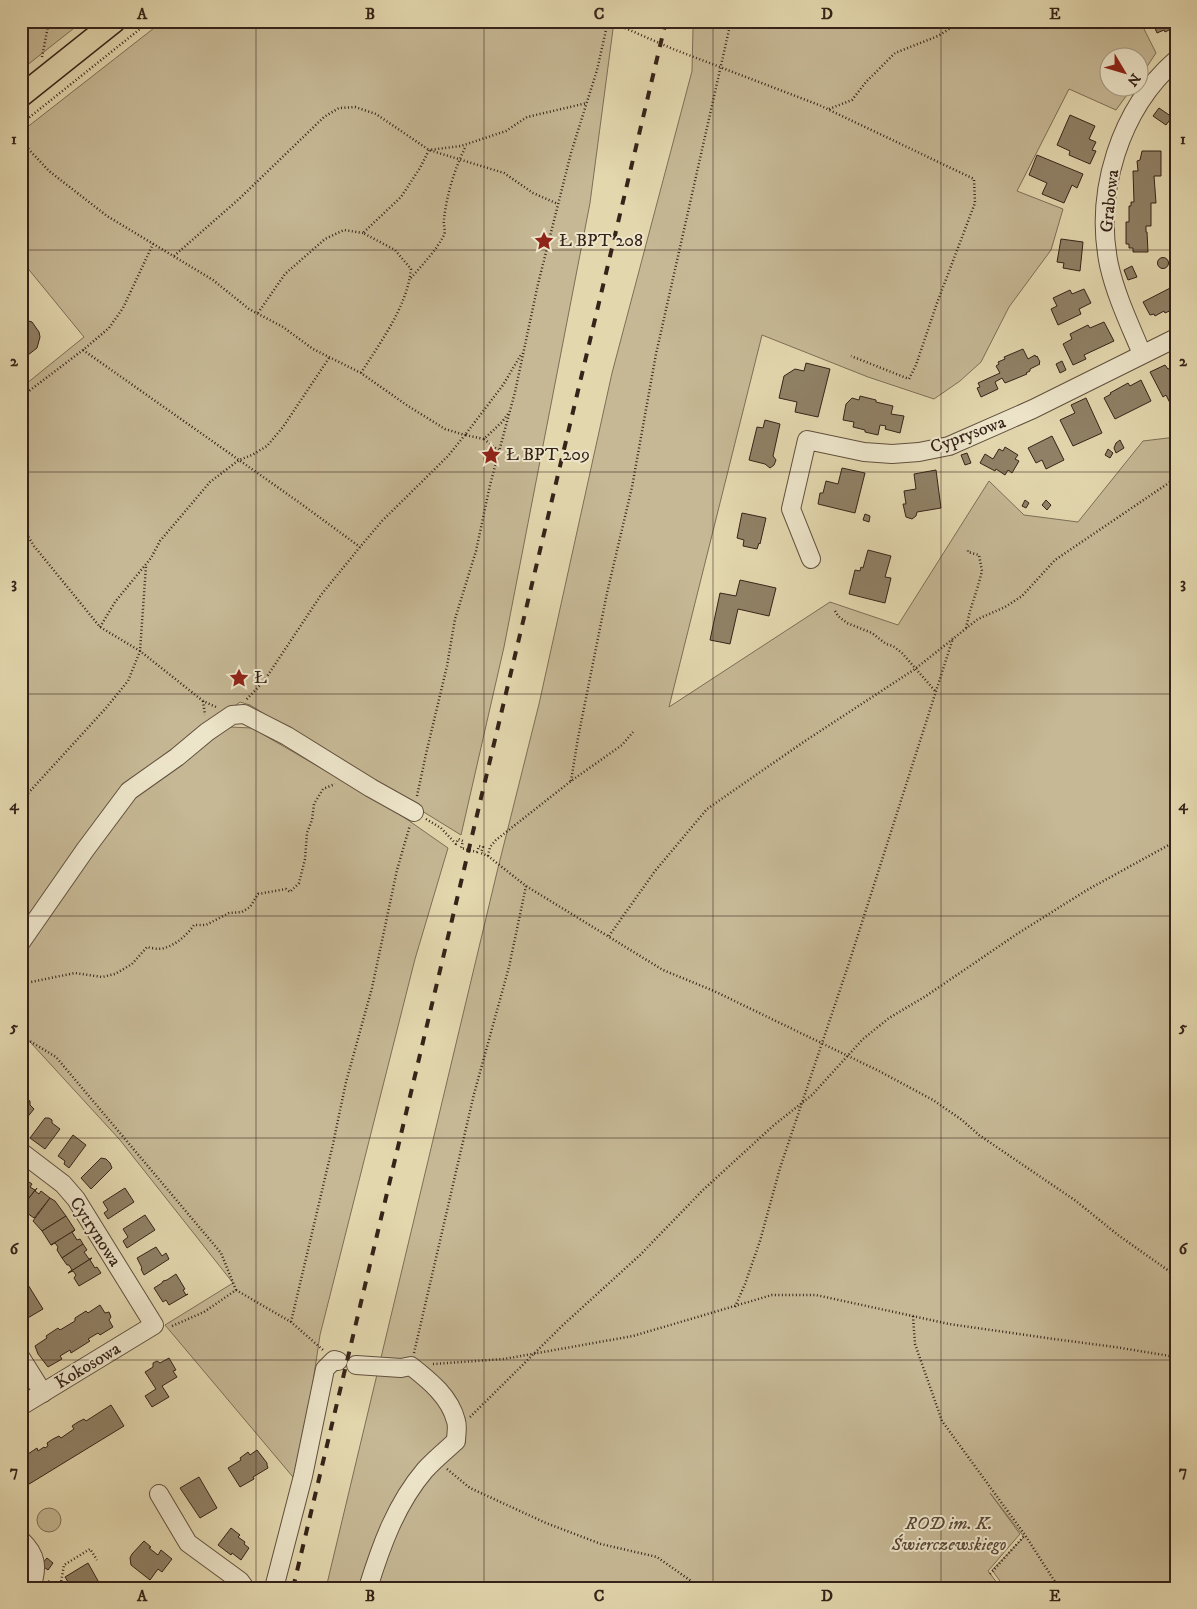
<svg xmlns="http://www.w3.org/2000/svg" width="1197" height="1609" viewBox="0 0 1197 1609" font-family="'IM FELL DW Pica',serif">
  <style>
    .green { fill: #c6b895; stroke: #7e6e57 }
    .building { fill: #908166; stroke: #362319 }
    .lines { fill: none; stroke-linecap: round; stroke-linejoin: round }
    .minor-casing { stroke: #61503e; stroke-width: 20 }
    .major-casing { stroke: #362319; stroke-width: 24 }
    .path { stroke: #362319; stroke-width: 2.5; stroke-dasharray: 1 2.5; stroke-linecap: butt }
    .minor { stroke: #ede5ca; stroke-width: 18 }
    .major { stroke: #e3d7ae; stroke-width: 21 }
    .rail { stroke: #362319; stroke-width: 4; stroke-dasharray: 9 9; stroke-linecap: butt }
    .grid { fill: none; stroke: #362319; stroke-width: 1; stroke-opacity: 0.55 }
    .labels { text-anchor: middle; dominant-baseline: central; stroke-width: 4; stroke-linejoin: round; paint-order: stroke }
    .street-label { font-size: 18px; fill: #362319; stroke: #ede5ca }
    .poi-label { font-size: 18px; fill: #362319; stroke: #ede5ca; text-anchor: start }
    .park-label { font-size: 18px; font-style: italic; fill: #5a4838; stroke: #ede5ca }
    .neatline { fill: none; stroke: #362319; stroke-width: 2 }
    .grid-label { font-size: 16px; text-anchor: middle; font-weight: bold; fill: #362319 }
  </style>
  <rect width="100%" height="100%" fill="#e3d7ae"/>
  <filter id="stains"><feTurbulence type="fractalNoise" baseFrequency=".004" numOctaves="4"/><feColorMatrix values="0 0 0 0 .2 0 0 0 0 .09 0 0 0 0 .02 0 0 0 .5 -.17"/></filter>
  <radialGradient id="worn" r=".72"><stop offset=".6" stop-color="#630" stop-opacity="0"/><stop offset="1" stop-color="#630" stop-opacity=".3"/></radialGradient>
  <g class="green">
    <polygon points="21,21 83,21 21,70"/>
    <polygon points="163,21 633,21 633,24 623,27 604,22 613,29 590,203 504,647 461,835 250,705 240,702 129,785 21,931 21,388 84,337 21,260 21,132"/>
    <polygon points="695,21 1140,21 1156,53 1140,77 1140,58 1110,58 1110,88 1132,88 1116,110 1069,89 1017,191 1063,209 1051,250 1009,307 981,362 960,381 934,399 868,377 762,335 669,707 830,602 898,625 989,481 1024,515 1078,522 1143,441 1176,437 1176,1588 1005,1588 992,1570 1024,1537 990,1493 1020,1534 988,1571 1001,1588 326,1588 497,872 539,704 612,373 692,71 693,28"/>
    <polygon points="230,727 252,728 395,811 448,848 415,959 320,1335 298,1483 165,1325 233,1283 120,1140 21,1032 21,952 41,922 135,795"/>
    <circle cx="49" cy="1520" r="12"/>
  </g>
  <g class="building">
    <polygon points="1152,21 1176,21 1176,30 1174,31 1173,28 1165,32 1164,30 1157,33"/>
    <polygon points="1159,108 1172,117 1166,125 1153,116"/>
    <polygon points="1070,115 1095,126 1089,139 1096,142 1092,150 1096,151 1090,164 1069,155 1070,151 1057,145"/>
    <polygon points="1142,151 1161,151 1161,176 1154,176 1156,203 1151,203 1151,226 1146,226 1146,232 1147,232 1148,252 1133,252 1133,248 1129,248 1129,244 1126,244 1126,222 1129,222 1129,206 1131,206 1131,202 1134,202 1133,171 1138,171 1137,161 1140,160"/>
    <polygon points="1037,155 1083,174 1077,188 1072,185 1064,203 1042,194 1047,183 1029,175"/>
    <polygon points="1061,239 1083,242 1080,271 1063,268 1064,263 1057,262"/>
    <circle cx="1163" cy="263" r="5.5"/>
    <polygon points="1132,266 1137,277 1128,280 1124,270"/>
    <polygon points="1176,285 1176,308 1165,313 1164,311 1155,316 1154,314 1150,315 1143,302"/>
    <polygon points="1084,289 1091,303 1079,309 1081,314 1058,325 1051,309 1057,306 1053,298 1070,290 1072,294"/>
    <polygon points="22,319 32,322 39,332 40,337 37,348 28,355 22,356"/>
    <polygon points="1104,322 1114,341 1084,355 1086,359 1073,365 1063,344 1072,339 1070,334 1088,325 1090,328"/>
    <polygon points="1023,349 1028,359 1035,355 1036,357 1037,356 1040,362 1039,363 1040,364 1030,369 1030,371 1026,373 1027,374 1015,379 1005,383 1002,378 995,382 998,389 981,397 977,388 980,387 978,383 1000,373 996,366 999,364 998,362 1005,359 1004,357"/>
    <polygon points="1062,361 1066,370 1060,373 1056,364"/>
    <polygon points="806,363 830,369 818,417 795,412 797,402 779,398 784,376 795,369 804,371"/>
    <polygon points="1165,365 1168,369 1176,366 1176,405 1172,407 1166,395 1163,397 1150,372"/>
    <polygon points="1141,380 1151,401 1115,419 1104,398 1111,394 1110,393 1128,383 1130,386"/>
    <polygon points="860,396 876,400 876,402 893,406 891,414 904,416 900,433 885,429 886,426 880,425 878,435 865,432 865,430 853,427 854,422 843,420 846,404 852,398 859,400"/>
    <polygon points="1086,398 1102,433 1073,446 1060,420 1075,413 1071,405"/>
    <polygon points="765,420 780,424 773,456 776,460 774,465 770,468 765,464 749,460 757,427 763,428"/>
    <polygon points="1052,436 1064,460 1046,469 1042,460 1036,463 1028,448"/>
    <polygon points="1120,440 1124,448 1116,453 1114,448 1116,443"/>
    <polygon points="1005,447 1018,455 1015,459 1019,461 1012,473 1008,470 1005,475 996,469 995,471 980,463 985,454 993,459 999,449 1003,451"/>
    <polygon points="1108,449 1113,453 1110,458 1105,455"/>
    <polygon points="967,453 971,463 965,465 961,455"/>
    <polygon points="842,468 865,473 855,513 818,504 820,493 823,493 826,481 838,484"/>
    <polygon points="936,470 941,508 917,512 916,516 912,519 906,517 903,504 906,504 904,491 916,489 914,474"/>
    <polygon points="1025,500 1029,503 1026,508 1022,506"/>
    <polygon points="1046,500 1051,505 1047,510 1042,505"/>
    <polygon points="742,513 766,518 760,544 759,543 757,549 743,546 744,540 737,538"/>
    <polygon points="865,514 870,516 869,522 863,520"/>
    <polygon points="868,550 891,556 885,577 891,578 885,603 849,594 855,570 860,571 861,567 863,568"/>
    <polygon points="740,580 776,588 769,616 738,609 730,644 710,640 720,593 736,596"/>
    <polygon points="21,1099 24,1101 28,1100 30,1101 30,1105 34,1109 21,1125"/>
    <polygon points="45,1118 49,1118 52,1120 52,1123 60,1129 45,1149 30,1138"/>
    <polygon points="73,1135 86,1145 69,1168 64,1164 65,1161 58,1156"/>
    <polygon points="101,1158 106,1159 110,1163 112,1168 91,1189 81,1178"/>
    <polygon points="23,1178 32,1184 30,1187 35,1190 23,1206 21,1205 21,1181"/>
    <polygon points="37,1188 35,1191 39,1194 41,1191 50,1198 34,1218 27,1213 28,1210 23,1207 21,1208"/>
    <polygon points="125,1188 134,1202 108,1219 104,1213 108,1210 103,1202"/>
    <polygon points="50,1198 55,1201 66,1216 42,1231 33,1221"/>
    <polygon points="145,1215 155,1230 127,1248 123,1241 128,1237 123,1229"/>
    <polygon points="66,1216 75,1230 51,1245 42,1231"/>
    <polygon points="75,1230 72,1232 77,1240 80,1239 83,1244 62,1258 57,1250 58,1247 55,1243 51,1245"/>
    <polygon points="83,1244 87,1250 84,1252 89,1259 92,1258 68,1273 72,1270 69,1265 67,1265 62,1258"/>
    <polygon points="156,1247 162,1256 166,1253 169,1259 144,1275 141,1269 142,1268 137,1258"/>
    <polygon points="92,1258 90,1260 95,1268 97,1267 101,1273 79,1286 74,1278 76,1275 73,1271 68,1273"/>
    <polygon points="176,1274 185,1289 183,1290 186,1295 188,1294 169,1305 166,1300 163,1302 154,1288 162,1283 163,1281 167,1280"/>
    <polygon points="21,1278 23,1281 25,1280 43,1309 21,1322"/>
    <polygon points="100,1305 105,1313 109,1312 111,1317 109,1320 113,1327 100,1335 98,1333 88,1339 90,1341 71,1353 70,1350 60,1356 62,1359 48,1367 38,1354 35,1346 47,1338 46,1336 58,1328 60,1330 75,1321 75,1318 86,1311 88,1313"/>
    <polygon points="169,1358 176,1370 173,1371 177,1377 162,1386 169,1397 152,1407 145,1396 156,1389 145,1372 153,1367 153,1363 157,1361 160,1363"/>
    <polygon points="111,1405 124,1426 21,1489 21,1461 26,1458 25,1456 37,1448 38,1451 44,1447 45,1448 48,1446 47,1443 53,1439 59,1436 61,1438 74,1429 72,1426 78,1422 84,1419 86,1421"/>
    <polygon points="257,1450 267,1463 267,1465 268,1468 253,1477 254,1479 240,1487 228,1468 241,1460 240,1458 248,1452 250,1455"/>
    <polygon points="199,1477 217,1508 200,1518 180,1488"/>
    <polygon points="231,1528 240,1535 238,1537 245,1542 244,1544 249,1548 241,1560 232,1553 231,1555 218,1545"/>
    <polygon points="144,1541 151,1547 149,1548 158,1555 161,1550 172,1559 162,1572 158,1569 150,1580 131,1565 130,1558 132,1554"/>
    <polygon points="47,1558 53,1563 48,1570 41,1565"/>
    <polygon points="88,1563 102,1588 72,1588 65,1577"/>
  </g>
  <g class="lines">
    <defs>
      <g id="minor">
        <path d="M1142 354C1130 325 1116 296 1109 265 1094 192 1120 109 1176 60"/>
        <polyline points="811,559 791,509 807,440 864,452 892,454 919,452 949,446 1033,409 1176,338"/>
        <polyline points="21,942 85,850 129,791 177,757 207,732 232,715 244,714 287,736 371,788 414,812"/>
        <polyline points="21,1152 63,1184 76,1199 154,1325 21,1406"/>
        <polyline points="21,1358 43,1393"/>
        <path d="M356 1365 401 1368 411 1366C430 1381 450 1397 456 1421 458 1427 456 1435 456 1441 446 1450 434 1460 425 1470 396 1504 381 1546 368 1588"/>
        <polyline points="159,1494 188,1543 240,1581 245,1588"/>
        <path d="M21 1540C37 1555 38 1568 31 1588"/>
        <polyline points="274,1588 303,1476 325,1369 334,1360 338,1361"/>
      </g>
      <polyline id="major" points="21,96 115,21"/>
    </defs>
    <use href="#minor" class="minor-casing"/>
    <use href="#major" class="major-casing"/>
    <g class="path">
      <polyline points="609,21 673,49 819,105 974,179 975,203 937,303 916,365 909,379 851,356"/>
      <polyline points="42,57 49,21"/>
      <polyline points="829,109 852,100 866,82 895,53 938,36 962,21"/>
      <polyline points="21,124 150,21"/>
      <polyline points="21,141 49,171 107,216 213,280 249,309 283,327 313,349 361,373 408,406 445,429 465,435 448,456 382,521 360,547 321,595 264,681 246,700"/>
      <polyline points="174,256 239,199 324,117 339,108 355,107 376,114 429,150 504,173 533,193 558,204"/>
      <path d="M411 278C422 265 436 251 444 235 446 231 443 225 444 220 446 197 455 167 466 146"/>
      <polyline points="258,313 285,274 325,239 344,230 363,233"/>
      <polyline points="83,350 239,460 252,455 267,446 283,427 329,358"/>
      <path d="M361 373C381 341 407 307 411 269L395 250 363 233 401 197 420 168 429 150 461 146 506 131 527 117 587 103"/>
      <polyline points="21,397 83,350 109,328 123,308 153,244"/>
      <polyline points="508,414 502,422 484,439 465,435 503,385 522,353"/>
      <polyline points="484,439 500,452"/>
      <polyline points="21,525 34,546 100,627 140,651 203,701 216,707"/>
      <polyline points="835,611 838,616 847,623 872,633 886,644 893,646 902,653 936,692"/>
      <polyline points="100,627 115,602 151,558 160,541 210,482 239,460 300,503 360,547"/>
      <polyline points="966,628 970,611 978,586 982,571 979,555 968,552 968,549"/>
      <polyline points="203,701 205,715"/>
      <polyline points="571,781 578,738 607,593 632,487 656,354 731,21"/>
      <polyline points="417,796 426,754 447,666 455,619 476,551 490,485 515,392 538,284 571,153 597,70 608,21"/>
      <polyline points="21,801 106,708 128,681 140,651 146,566"/>
      <polyline points="426,819 441,828 456,844 458,839 463,841 461,848 477,852 479,846 483,847 481,853 488,856 526,886 663,970 714,991 879,1071 933,1100 962,1120 979,1135 1076,1201 1118,1235 1176,1276"/>
      <polyline points="488,856 490,847 496,840 571,781 622,745 633,732"/>
      <polyline points="609,936 655,871 707,809 805,741 915,669 978,619 1005,607 1022,596 1055,560 1176,478"/>
      <path d="M21 984 75 973 102 977 115 974 132 964 147 947C152 948 159 950 164 948 176 945 187 935 194 925H206L229 913 242 912 250 907 258 894 286 889 290 892 299 883 305 859 307 833 312 820 314 804 323 789 335 784"/>
      <polyline points="21,1031 28,1040 56,1057 221,1253 236,1290 204,1312 170,1327"/>
      <polyline points="236,1290 291,1322 323,1350"/>
      <polyline points="735,1307 745,1284 760,1241 780,1168 849,963 953,638"/>
      <polyline points="913,1316 915,1344 942,1421 1025,1535 1059,1588"/>
      <polyline points="291,1322 333,1144 346,1082 372,988 397,870 410,825"/>
      <polyline points="414,1353 474,1094 509,967 526,886"/>
      <polyline points="433,1364 504,1359 633,1336 772,1295 816,1295 949,1324 1054,1339 1115,1347 1176,1357"/>
      <polyline points="470,1417 563,1325 640,1255 703,1190 774,1125 812,1095 863,1039 889,1018 926,996 1017,934 1087,890 1176,841"/>
      <polyline points="447,1469 470,1488 546,1523 601,1544 657,1557 701,1588"/>
      <polyline points="990,1574 1025,1535"/>
      <polyline points="48,1581 57,1588"/>
      <polyline points="60,1588 64,1565 90,1549 97,1560"/>
    </g>
    <use href="#minor" class="minor"/>
    <use href="#major" class="major"/>
    <polyline class="rail" points="293,1588 666,21"/>
  </g>
  <path class="grid" d="M256 21V1588M484 21V1588M713 21V1588M941 21V1588M21 250H1176M21 472H1176M21 694H1176M21 916H1176M21 1138H1176M21 1360H1176"/>
  <defs>
    <symbol id="sight-bare" viewBox="-9 -9 18 18"><path d="M0-6L1.8-2.2L6-1.7L2.9 1.2L3.7 5.4L0 3.3L-3.7 5.4L-2.9 1.2L-6-1.7L-1.8-2.2Z" fill="#8f2418" stroke="#ede5ca" stroke-width="2.5" paint-order="stroke"/></symbol>
  </defs>
  <g fill-rule="evenodd">
    <use href="#sight-bare" x="530" y="227" width="28" height="28"/>
    <use href="#sight-bare" x="477" y="441" width="28" height="28"/>
    <use href="#sight-bare" x="225" y="664" width="28" height="28"/>
  </g>
  <g class="labels">
    <g class="street-label">
      <text transform="translate(1110 201) rotate(-84)">Grabowa</text>
      <text transform="translate(968 435) rotate(-20)">Cyprysowa</text>
      <text transform="translate(95 1232) rotate(57)">Cytrynowa</text>
      <text transform="translate(88 1366) rotate(-31)">Kokosowa</text>
    </g>
    <g class="poi-label">
      <text x="559" y="241">Ł BPT 208</text>
      <text x="506" y="455">Ł BPT 209</text>
      <text x="254" y="678">Ł</text>
    </g>
    <g class="park-label">
      <text x="949" y="1524">ROD im. K.<tspan x="949" dy="21">Świerczewskiego</tspan></text>
    </g>
  </g>
  <rect width="1197" height="1609" fill="none" stroke="#e3d7ae" stroke-width="55"/>
  <g transform="translate(1124 72) rotate(128)"><circle r="24" fill="#ede5ca" stroke="#a49783"/>
  <path d="M0-4L9 19L0 12L-9 19Z" fill="#8f2418"/>
  <text y="-8" font-size="14" font-weight="bold" text-anchor="middle" fill="#362319">N</text>
  </g>
  <rect x="28" y="28" width="1142" height="1554" class="neatline"/>
  <g class="grid-label">
    <text x="142" y="19">A</text>
    <text x="370" y="19">B</text>
    <text x="599" y="19">C</text>
    <text x="827" y="19">D</text>
    <text x="1055" y="19">E</text>
    <text x="14" y="144">1</text>
    <text x="1183" y="144">1</text>
    <text x="14" y="366">2</text>
    <text x="1183" y="366">2</text>
    <text x="14" y="588">3</text>
    <text x="1183" y="588">3</text>
    <text x="14" y="810">4</text>
    <text x="1183" y="810">4</text>
    <text x="14" y="1032">5</text>
    <text x="1183" y="1032">5</text>
    <text x="14" y="1254">6</text>
    <text x="1183" y="1254">6</text>
    <text x="14" y="1476">7</text>
    <text x="1183" y="1476">7</text>
    <text x="142" y="1601">A</text>
    <text x="370" y="1601">B</text>
    <text x="599" y="1601">C</text>
    <text x="827" y="1601">D</text>
    <text x="1055" y="1601">E</text>
  </g>
  <rect width="100%" height="100%" filter="url(#stains)"/>
  <rect width="100%" height="100%" fill="url(#worn)"/>
</svg>
